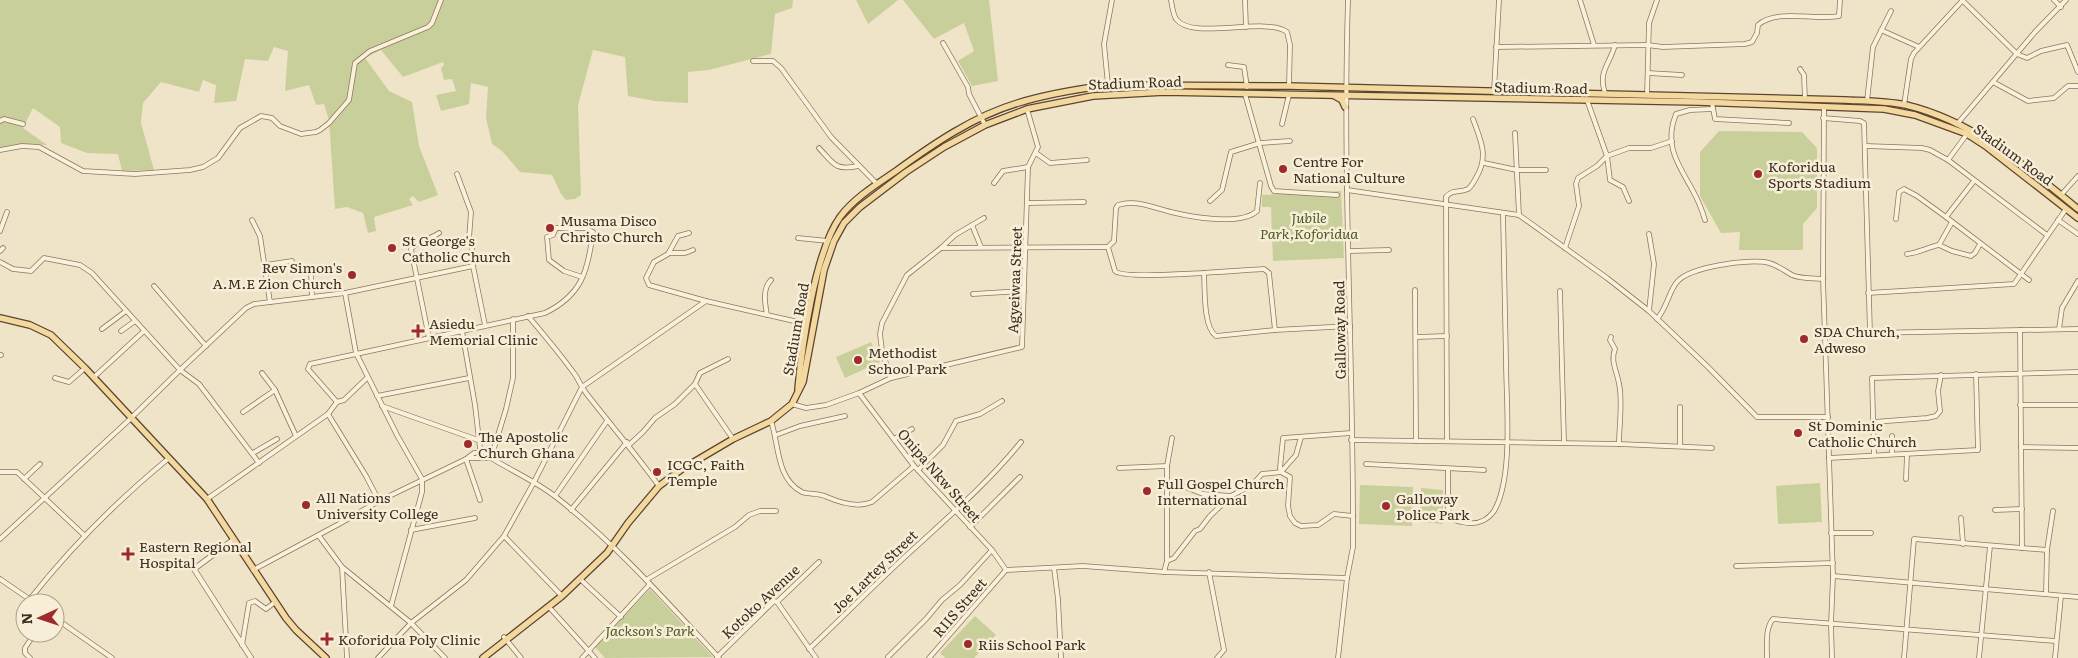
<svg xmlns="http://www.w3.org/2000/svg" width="2078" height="658" viewBox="0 0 2078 658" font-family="Literata,serif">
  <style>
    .green { fill: #c9cf9b }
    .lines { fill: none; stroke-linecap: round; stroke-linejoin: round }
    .minor-casing { stroke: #8d765c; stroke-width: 5.5 }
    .tertiary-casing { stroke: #8d765c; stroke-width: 6 }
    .primary-casing { stroke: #5b4430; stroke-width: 8 }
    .minor { stroke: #faf1dc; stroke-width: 4 }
    .tertiary { stroke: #faf1dc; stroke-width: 4.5 }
    .primary { stroke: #f3d9a0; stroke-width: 5.5 }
    .poi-dot { fill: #9e2a2b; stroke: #f7eed8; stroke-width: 2 }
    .labels { text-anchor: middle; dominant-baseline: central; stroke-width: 5; stroke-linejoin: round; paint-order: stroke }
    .street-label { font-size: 14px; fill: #3d2e20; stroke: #f7eed8 }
    .poi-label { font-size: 14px; fill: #3d2e20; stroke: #f7eed8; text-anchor: start }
    .park-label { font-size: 14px; font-style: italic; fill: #4d5a26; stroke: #f7eed8 }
  </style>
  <rect width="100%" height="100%" fill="#f0e4c8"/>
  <g class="green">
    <polygon points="0,0 793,0 792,8 775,14 771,54 709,70 688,72 688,103 654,101 628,96 625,57 593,50 578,105 581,195 575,199 566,200 561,194 552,175 520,172 502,151 492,144 486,118 488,87 471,83 469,104 441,111 436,95 456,91 452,79 444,80 441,68 444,65 443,62 403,77 381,50 365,58 389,91 412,102 419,146 438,195 419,202 413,196 409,199 413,205 374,217 376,231 368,233 363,213 347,207 335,209 329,120 324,104 316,105 309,85 285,91 288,51 274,47 268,61 245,59 236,101 214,103 216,85 203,80 199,92 161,82 143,103 141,123 154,170 122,171 118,154 87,153 61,143 60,127 33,108 23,128 47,145 26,144 0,148"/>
    <polygon points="856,0 898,0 868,24"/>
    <polygon points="903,0 989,0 998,81 972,86 958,61 974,51 964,23 934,39"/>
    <polygon points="1719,131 1802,132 1817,148 1817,208 1803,224 1803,250 1739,250 1740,232 1721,233 1700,196 1700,152"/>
    <polygon points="1341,191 1344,258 1273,261 1271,207 1262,207 1262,195"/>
    <polygon points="871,342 880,362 845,378 836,357"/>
    <polygon points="1820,483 1822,522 1778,524 1776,486"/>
    <polygon points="1360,485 1413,487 1412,526 1359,524"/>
    <polygon points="1421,488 1443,490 1443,524 1420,522"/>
    <polygon points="650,589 713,657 605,658 595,647"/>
    <polygon points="975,616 996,635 974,658 945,658 940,653"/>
  </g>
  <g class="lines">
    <defs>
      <g id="minor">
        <path d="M1171 0C1172 6 1173 14 1176 19 1192 41 1264 16 1287 32L1290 45 1289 86"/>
        <polyline points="1245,0 1246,27"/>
        <polyline points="1580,0 1594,45"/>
        <polyline points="1962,0 2017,54 2027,58 2041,51 2067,45 2078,72"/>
        <polyline points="2054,0 2061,7"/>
        <polyline points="1881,30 1919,47"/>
        <polyline points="943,43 968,87 969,94 985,125"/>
        <path d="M1496 47 1647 45 1663 47 1745 44 1752 42 1757 33 1758 25C1777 8 1815 21 1839 16L1840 0"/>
        <polyline points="753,61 773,61 781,68 831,137 877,184"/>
        <polyline points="1228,65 1244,67 1247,87"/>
        <polyline points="1800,69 1804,75 1805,99"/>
        <polyline points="1648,73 1682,75"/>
        <polyline points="1993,82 2028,101 2054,98 2068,86 2078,86"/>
        <polyline points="1108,85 1104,44 1112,0"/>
        <polyline points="1494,91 1499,0"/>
        <path d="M1605 93C1598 71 1609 66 1615 45"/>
        <polyline points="1245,94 1271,186 1274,191 1337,195"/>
        <polyline points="1647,95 1649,23 1657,0"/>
        <polyline points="1867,101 1873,47 1891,11"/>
        <polyline points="1712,103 1715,119 1789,123"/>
        <polyline points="1904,105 1911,59 1914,53 1963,0"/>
        <polyline points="1824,106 1823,279 1833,576 1831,624 1832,658"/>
        <polyline points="1823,118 1860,121 1864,123 1870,333"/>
        <polyline points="0,121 4,119 23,124"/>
        <polyline points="1958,123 2035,32 2066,0"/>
        <polyline points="1282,124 1289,95"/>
        <polyline points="1515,133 1519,215"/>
        <polyline points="1866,146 1922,148 1930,150 1948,160 2047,235"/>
        <path d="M819 148C834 164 835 171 858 166"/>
        <polyline points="0,150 22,146 39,147 83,171 135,174 190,170 203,167 218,158 240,128 261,116 272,118 280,126 301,134 316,132 320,130 329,123 349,100 355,63 370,51 428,27 432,23 441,0"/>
        <polyline points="1036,153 1050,163 1087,160"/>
        <polyline points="1948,160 1967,134"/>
        <polyline points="1484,163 1517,170 1546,170"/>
        <polyline points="457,174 471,212 469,239 474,256 473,266 485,325"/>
        <polyline points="994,183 1003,171 1028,167"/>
        <path d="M1260 183 1257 211C1241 226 1191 217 1171 212 1153 208 1137 199 1118 205L1116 208 1114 241 1108 247 1115 271C1124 281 1243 270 1264 269L1269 273 1275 330 1350 326"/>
        <polyline points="1347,190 1519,215 1607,278 1649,311 1708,367 1757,417 1828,417"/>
        <polyline points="2061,195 2078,176"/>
        <polyline points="1210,201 1222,190 1231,152 1260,143 1290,141"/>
        <polyline points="1629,201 1623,187 1610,180 1607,156 1629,148 1651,148 1672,141"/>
        <polyline points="1028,203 1084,202"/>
        <polyline points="1946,217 1974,181"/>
        <polyline points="1896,219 1899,192 1904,189 1917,196 1946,217 2029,280"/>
        <polyline points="252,220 260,236 270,302"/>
        <path d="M1705 220C1702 210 1698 200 1693 191 1679 165 1663 146 1676 114L1690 110 1713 109"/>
        <polyline points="2058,220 2078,234"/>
        <polyline points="972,225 981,247"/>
        <polyline points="0,231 7,212"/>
        <polyline points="689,233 678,236 668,254 654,262 646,278 649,285 706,301 807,324"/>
        <polyline points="798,238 828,241"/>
        <polyline points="1939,245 1952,251 1971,256 1975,253 1980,244"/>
        <polyline points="941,248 955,235 984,218"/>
        <polyline points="1565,248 1579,206 1576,184 1578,178 1597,166 1607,156 1587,100"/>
        <polyline points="0,251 3,248"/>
        <polyline points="1349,251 1389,250"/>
        <polyline points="669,253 685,253 693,250"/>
        <path d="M1907 254C1919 253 1928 247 1939 245L1952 222"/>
        <polyline points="0,262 13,269 31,271 44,258 80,265 92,273 180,370 199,384 259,463"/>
        <polyline points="266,265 292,261"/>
        <polyline points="311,272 312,297"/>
        <path d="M1204 273C1205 289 1203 327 1216 336L1275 330"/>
        <polyline points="154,286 206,346"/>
        <polyline points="1415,290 1416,441"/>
        <polyline points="1560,291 1564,443"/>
        <polyline points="345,293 356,353 397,435 422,479 422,492 391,606"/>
        <polyline points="1868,293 2014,284 2066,209"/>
        <polyline points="973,294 1024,291"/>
        <polyline points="1649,311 1654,264 1649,234"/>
        <path d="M767 315C765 303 762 289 771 280"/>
        <path d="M528 316C545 336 561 355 576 376 579 382 582 387 586 393 610 424 636 454 659 486"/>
        <path d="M1657 319C1667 308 1669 291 1677 282 1689 267 1750 258 1769 263 1777 265 1785 271 1792 275 1801 279 1813 278 1823 279"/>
        <polyline points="102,329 126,311"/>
        <polyline points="2059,329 2062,308 2078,281"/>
        <polyline points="2020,330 2022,548"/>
        <polyline points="121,331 135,321"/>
        <polyline points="462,331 475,405 481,457"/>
        <polyline points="1824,336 1870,333 2078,329"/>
        <polyline points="1416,337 1447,336"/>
        <path d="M1611 337 1610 340 1615 349C1610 361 1617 371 1619 384 1623 401 1619 426 1619 444"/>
        <path d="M429 338 411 249C417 241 431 239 439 233"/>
        <polyline points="0,355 1,355"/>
        <polyline points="728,359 700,373 695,384 733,439"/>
        <polyline points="262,373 275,390 296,436"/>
        <polyline points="94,377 144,331"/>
        <polyline points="55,378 69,382 85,368"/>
        <polyline points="891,378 882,351 880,334 882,323 907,275 941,248 1108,247"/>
        <polyline points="859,393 914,466 992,550 1006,570"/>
        <polyline points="377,396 469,378"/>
        <path d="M337 402 308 369 310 364 545 313C582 295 588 271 593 232L585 228H556L553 235 547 237 549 260 564 271 582 277"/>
        <polyline points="792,404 806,408 826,405 859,393 891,378 1022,347 1028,167 1038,147 1027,109"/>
        <polyline points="2020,405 2078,405"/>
        <polyline points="382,406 478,440"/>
        <polyline points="243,412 275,390"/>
        <polyline points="328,414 366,476 379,501"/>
        <path d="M771 421C779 444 776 479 802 492 809 495 818 492 827 497 841 503 858 508 872 502L914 466"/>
        <polyline points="1874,422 1927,418 1936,416 1940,411 1938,391 1941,375"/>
        <polyline points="1351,433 1283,438 1280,468 1281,472 1290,477 1288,506 1290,516 1295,523 1301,526 1318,525 1334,514 1353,516"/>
        <polyline points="776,435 800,426 845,416"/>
        <polyline points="1892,436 1892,453"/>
        <polyline points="894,439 912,429"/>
        <polyline points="1351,440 1619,444 1712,448"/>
        <path d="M1447 441 1446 197C1452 189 1460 193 1468 189 1472 186 1475 180 1477 176 1489 155 1480 139 1473 119"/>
        <polyline points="629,445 643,432 655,418 675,404 695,384"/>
        <polyline points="1680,446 1680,407"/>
        <polyline points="2021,447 2078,448"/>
        <polyline points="253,453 277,439"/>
        <polyline points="1874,455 1872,378 2078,372"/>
        <polyline points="469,458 491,458"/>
        <polyline points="491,458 506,409 513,378 513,319"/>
        <polyline points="1829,458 1978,450 1976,374"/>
        <polyline points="466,459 480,500"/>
        <polyline points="1366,464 1484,470"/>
        <polyline points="1119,468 1167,466"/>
        <path d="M1448 469V507L1450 517C1456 522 1461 522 1468 523 1478 524 1488 520 1494 511 1514 477 1506 401 1506 361 1505 312 1504 262 1503 213"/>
        <polyline points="918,470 943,445 956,421 980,414 1002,401"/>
        <polyline points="0,472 17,472 85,536"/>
        <polyline points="24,479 40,464"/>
        <polyline points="1906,479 1907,454"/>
        <polyline points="1168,484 1180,485 1203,494 1231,496"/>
        <polyline points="555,496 607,421"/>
        <polyline points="207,499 328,414 337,402 344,400 367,378"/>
        <polyline points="571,510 627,442"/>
        <polyline points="1995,510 2022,509"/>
        <polyline points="1961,518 1963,544"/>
        <polyline points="970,527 1020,477"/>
        <polyline points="411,530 475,518"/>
        <polyline points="1831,533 1871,533"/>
        <polyline points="319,536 342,567 411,623 445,658"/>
        <polyline points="504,536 560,594"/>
        <polyline points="0,539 128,421 180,370 246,308 254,304 345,293 473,266"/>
        <polyline points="2047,550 2053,511"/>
        <polyline points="1167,561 1174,558 1195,531 1200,529 1210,516 1231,496 1252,485 1262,474 1281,472 1296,455 1301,437"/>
        <polyline points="1736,566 1833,563"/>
        <polyline points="342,567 347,658"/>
        <polyline points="1054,568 1058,599 1061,658"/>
        <path d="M253 570 339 524 379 501 466 459 474 453 484 452 491 458C512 471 537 482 556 497 616 544 667 602 719 658"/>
        <polyline points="1006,570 1083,566 1164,572 1347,578"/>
        <polyline points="1164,572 1167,561 1167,466 1172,438"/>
        <polyline points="1209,572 1224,650 1217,658"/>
        <polyline points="1833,576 2078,597"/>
        <polyline points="0,579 35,603"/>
        <polyline points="580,579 621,617"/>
        <polyline points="646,580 735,527 749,515 760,511 776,511"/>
        <path d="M30 599C71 547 118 500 169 458"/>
        <polyline points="777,602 816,658"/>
        <polyline points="549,607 595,658"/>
        <polyline points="55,618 112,658"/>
        <polyline points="504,637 521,658"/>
        <polyline points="242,645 249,603 255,601 266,609 275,602"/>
        <path d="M809 649C842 618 874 585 908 554 947 518 987 484 1021 442"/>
        <polyline points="717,657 774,601 777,602 819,562"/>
        <polyline points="888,657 926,619 942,600 960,585 992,550"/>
        <polyline points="30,658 25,653 25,648 35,633"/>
        <polyline points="378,658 411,623 466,580 504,536 533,484 582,387 706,301"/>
        <polyline points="582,658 650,584"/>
        <polyline points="929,658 1006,570"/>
        <path d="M1338 658 1347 578 1353 547C1354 365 1342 182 1348 0"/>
        <path d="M1767 658C1767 646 1765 628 1773 619L2056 641"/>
        <polyline points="1904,658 1914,539 2047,550 2046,594"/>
        <polyline points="1979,658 1990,546"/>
        <polyline points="2055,658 2061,596"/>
      </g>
      <polyline id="tertiary" points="233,540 194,569 251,658"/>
      <g id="primary">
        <polyline points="1335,96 1342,100 1345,107"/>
        <polyline points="0,318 30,325 51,335 85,368 207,499 286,618 296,630 326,658"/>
        <path d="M798 389C802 345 815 252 840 217 854 198 877 184 896 171 933 144 974 116 1018 103 1047 94 1078 89 1108 85L1289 86 1845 100C1865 101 1886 101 1906 105 1973 121 2026 166 2078 209"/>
        <polyline points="483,658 562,596 607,553 628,523 659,486 682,469 733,439 771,421 792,404 803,382 824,270 834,241 844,223 860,207 906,172 944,147 985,125 1027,109 1093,96 1164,92 1698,102 1884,109 1915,115 1967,134 1987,147 2078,218"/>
      </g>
    </defs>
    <use href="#minor" class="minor-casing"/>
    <use href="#tertiary" class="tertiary-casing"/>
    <use href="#primary" class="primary-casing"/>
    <use href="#minor" class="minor"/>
    <use href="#tertiary" class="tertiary"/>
    <use href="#primary" class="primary"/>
  </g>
  <g class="poi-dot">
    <circle cx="1283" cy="169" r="5"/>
    <circle cx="1758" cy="174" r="5"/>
    <circle cx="550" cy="228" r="5"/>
    <circle cx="392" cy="248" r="5"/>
    <circle cx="352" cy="275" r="5"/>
    <path d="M415.5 323.5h5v5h5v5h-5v5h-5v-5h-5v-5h5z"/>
    <circle cx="1804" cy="339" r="5"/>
    <circle cx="858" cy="360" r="5"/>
    <circle cx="1798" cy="433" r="5"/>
    <circle cx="468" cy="444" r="5"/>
    <circle cx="657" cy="472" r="5"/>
    <circle cx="1147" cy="491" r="5"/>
    <circle cx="306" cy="505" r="5"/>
    <circle cx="1386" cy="506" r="5"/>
    <path d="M125.5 546.5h5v5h5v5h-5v5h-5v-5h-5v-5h5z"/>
    <path d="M324.5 631.5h5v5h5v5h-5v5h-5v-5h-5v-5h5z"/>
    <circle cx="968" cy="644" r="5"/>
  </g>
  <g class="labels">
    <g class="street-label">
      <text transform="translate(1135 82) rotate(-2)">Stadium Road</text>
      <text transform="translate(1541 87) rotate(1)">Stadium Road</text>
      <text transform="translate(2014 154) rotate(36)">Stadium Road</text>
      <text transform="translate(1014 280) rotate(-88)">Agyeiwaa Street</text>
      <text transform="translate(795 329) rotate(-80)">Stadium Road</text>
      <text transform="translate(1339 330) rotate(-91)">Galloway Road</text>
      <text transform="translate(940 475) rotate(49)">Onipa Nkw Street</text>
      <text transform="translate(874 571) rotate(-44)">Joe Lartey Street</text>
      <text transform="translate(760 601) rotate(-43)">Kotoko Avenue</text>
      <text transform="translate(959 607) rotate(-49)">RIIS Street</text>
    </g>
    <g class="poi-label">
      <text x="1293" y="161">Centre For<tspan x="1293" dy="16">National Culture</tspan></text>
      <text x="1768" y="166">Koforidua<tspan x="1768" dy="16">Sports Stadium</tspan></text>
      <text x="560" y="220">Musama Disco<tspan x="560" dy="16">Christo Church</tspan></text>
      <text x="402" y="240">St George's<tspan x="402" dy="16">Catholic Church</tspan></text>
      <text x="342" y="267" text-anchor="end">Rev Simon's<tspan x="342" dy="16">A.M.E Zion Church</tspan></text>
      <text x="429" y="323">Asiedu<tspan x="429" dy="16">Memorial Clinic</tspan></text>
      <text x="1814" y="331">SDA Church,<tspan x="1814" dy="16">Adweso</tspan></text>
      <text x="868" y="352">Methodist<tspan x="868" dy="16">School Park</tspan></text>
      <text x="1808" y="425">St Dominic<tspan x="1808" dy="16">Catholic Church</tspan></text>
      <text x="478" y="436">The Apostolic<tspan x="478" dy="16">Church Ghana</tspan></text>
      <text x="667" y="464">ICGC, Faith<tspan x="667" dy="16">Temple</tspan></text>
      <text x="1157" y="483">Full Gospel Church<tspan x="1157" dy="16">International</tspan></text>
      <text x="316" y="497">All Nations<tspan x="316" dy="16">University College</tspan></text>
      <text x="1396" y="498">Galloway<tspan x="1396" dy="16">Police Park</tspan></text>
      <text x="139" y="546">Eastern Regional<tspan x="139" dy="16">Hospital</tspan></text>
      <text x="338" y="639">Koforidua Poly Clinic</text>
      <text x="978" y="644">Riis School Park</text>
    </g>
    <g class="park-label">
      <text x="1309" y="217">Jubile<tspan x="1309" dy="16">Park,Koforidua</tspan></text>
      <text x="650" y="630">Jackson's Park</text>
    </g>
  </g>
  <g transform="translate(40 618) rotate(267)"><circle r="24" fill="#f7eed8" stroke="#ada18e"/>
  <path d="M0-4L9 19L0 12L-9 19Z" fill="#9e2a2b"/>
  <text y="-8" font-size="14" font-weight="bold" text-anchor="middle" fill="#3d2e20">N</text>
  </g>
</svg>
